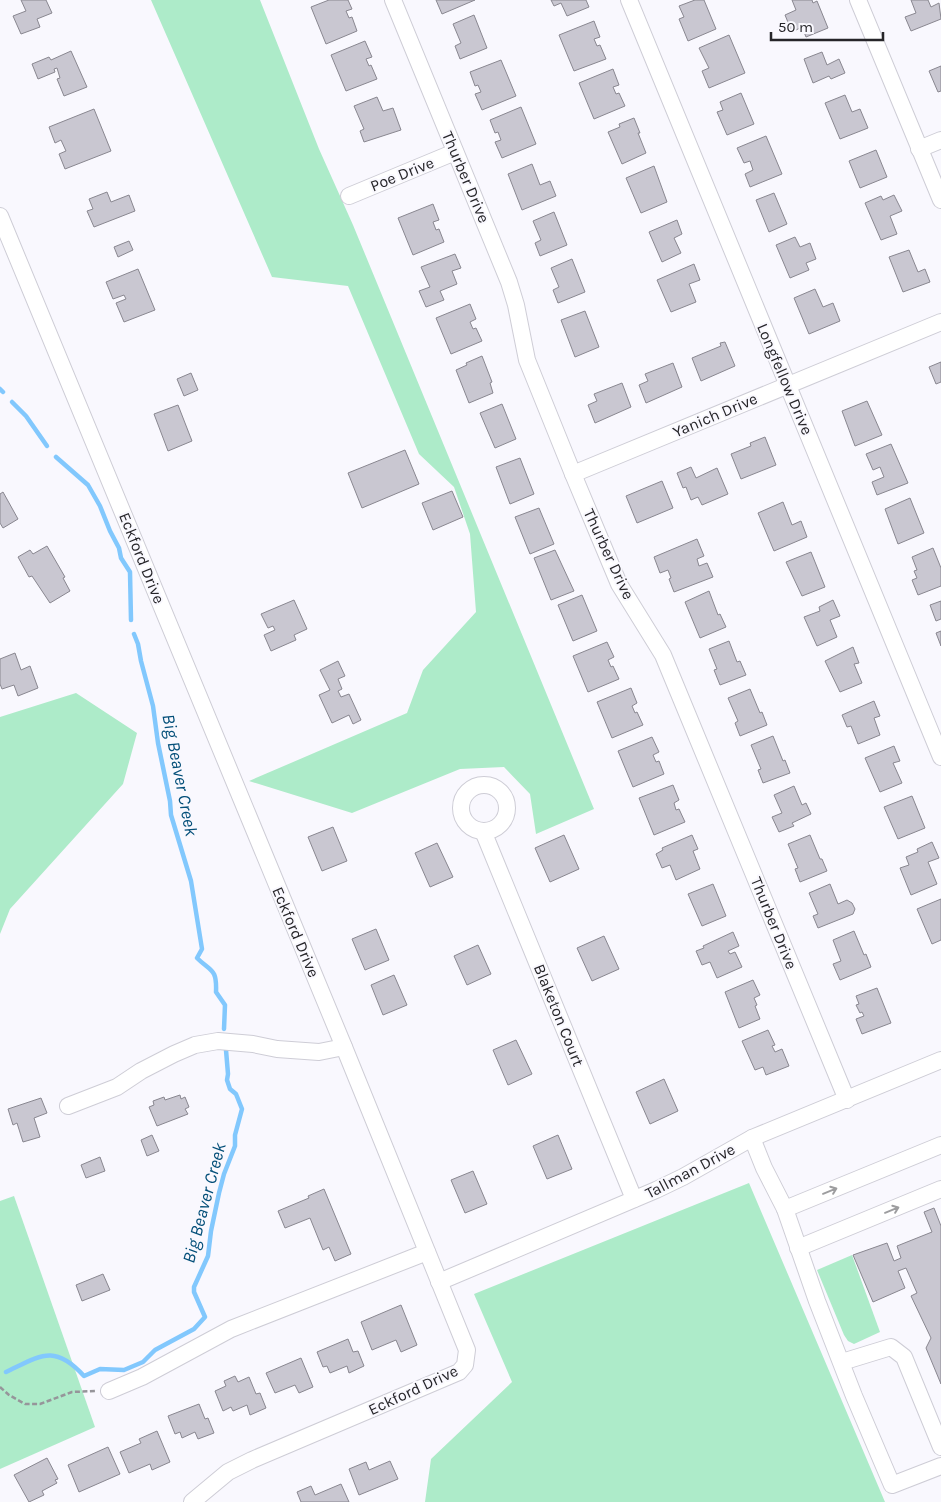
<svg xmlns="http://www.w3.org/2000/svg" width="941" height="1502" viewBox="0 0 941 1502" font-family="Karla,sans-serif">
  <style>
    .green { fill: #adebc9 }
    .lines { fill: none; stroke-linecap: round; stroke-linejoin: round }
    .stream { stroke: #82c8fd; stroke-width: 4.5 }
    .building { fill: #c9c7d1; stroke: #898790 }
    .minor-casing { stroke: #cecdd6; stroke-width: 18 }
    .path { stroke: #96959a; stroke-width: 2.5; stroke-dasharray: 5 2.5; stroke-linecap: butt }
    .minor { stroke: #fff; stroke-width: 16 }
    .oneway { stroke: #9d9d9f }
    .labels { text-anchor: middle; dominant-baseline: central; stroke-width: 4; stroke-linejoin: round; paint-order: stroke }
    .street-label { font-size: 16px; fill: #262529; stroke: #f9f8fe }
    .water-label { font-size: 18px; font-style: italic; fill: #044f79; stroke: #f9f8fe }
  </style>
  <rect width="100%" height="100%" fill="#f9f8fe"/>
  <g class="green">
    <polygon points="151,0 260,0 319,149 353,225 594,809 536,834 530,794 504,767 460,769 352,813 249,781 407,713 423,670 476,612 470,534 454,487 419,454 348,286 272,277"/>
    <polygon points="76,693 137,733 123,784 10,909 0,934 0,717"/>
    <polygon points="749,1183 885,1502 425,1502 431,1459 512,1382 474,1294"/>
    <polygon points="14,1196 95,1427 0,1469 0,1201"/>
    <polygon points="852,1255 880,1332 854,1344 848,1341 844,1335 817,1270"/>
  </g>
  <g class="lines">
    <g class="stream">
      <polyline points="0,389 3,392"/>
      <polyline points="12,402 26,416 47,446"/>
      <polyline points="56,457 88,485 100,506 110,531 119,548 121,558 130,572 131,620"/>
      <path d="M134 634 138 644 141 661 153 706 158 743 170 801 171 815 191 881 202 949 197 958C211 972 217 968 216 992L225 1005 224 1029"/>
      <path d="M6 1372C40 1356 54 1343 84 1376L100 1369 124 1370 143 1362 155 1350 194 1329 205 1317 194 1292V1287L208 1256 211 1231 219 1193 224 1174 235 1146V1135L242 1109 236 1094 230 1089 227 1080 228 1074 226 1050"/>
    </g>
  </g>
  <g class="building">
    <polygon points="21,0 46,0 52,13 37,19 40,27 21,34 13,16 26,11"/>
    <polygon points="329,0 348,0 352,9 346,11 349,18 352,17 357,31 326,44 311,7"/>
    <polygon points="436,0 475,0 442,14"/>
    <polygon points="551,0 586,0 589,7 567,16 561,3 554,6"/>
    <polygon points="695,0 704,0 716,29 688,41 679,19 684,17 679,6"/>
    <polygon points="792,0 812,0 813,3 817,1 828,28 806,37 802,27 792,32 785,15 796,10"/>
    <polygon points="911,0 928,0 931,7 939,3 941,19 911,31 905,17 916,13"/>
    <polygon points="474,15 487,48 460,59 455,46 461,43 453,24"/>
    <polygon points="594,21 600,37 594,39 597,46 600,45 606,59 574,71 559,35"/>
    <polygon points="729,35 745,73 709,88 702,71 709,68 699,48"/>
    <polygon points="365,41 372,57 366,59 369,66 371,65 377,79 346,91 331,55"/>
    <polygon points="71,51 87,87 64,96 57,79 60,78 57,68 54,69 55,72 38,79 32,64 49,57 51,60"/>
    <polygon points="822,52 827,65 839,59 845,73 831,79 829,76 813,83 804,59"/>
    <polygon points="501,60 516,96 482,110 475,94 481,92 478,85 475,86 470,72"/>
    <polygon points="941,66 941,91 938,92 929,71"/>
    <polygon points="613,69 619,85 613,87 616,94 619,93 625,106 594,119 579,83"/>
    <polygon points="741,93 754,124 727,135 717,112 723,110 720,102"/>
    <polygon points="845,95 852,112 860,109 868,128 840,139 825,103"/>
    <polygon points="377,97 383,111 393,108 401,130 364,142 360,131 364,129 354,106"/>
    <polygon points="521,107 536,144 502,158 495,142 501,140 498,132 495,133 490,120"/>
    <polygon points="94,109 111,151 65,169 59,154 66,151 61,140 55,143 49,127"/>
    <polygon points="634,118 640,133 638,133 646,153 622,164 608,132 620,127 619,124"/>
    <polygon points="766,136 782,174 750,187 745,174 753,170 750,161 744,163 737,148"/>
    <polygon points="876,150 887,177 860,188 849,161"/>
    <polygon points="532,164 540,185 550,181 556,196 522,210 508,174"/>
    <polygon points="654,166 667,202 641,213 626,178"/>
    <polygon points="107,192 111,202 129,195 135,211 94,227 87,211 93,209 89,199"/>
    <polygon points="774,193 787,224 769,232 756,200"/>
    <polygon points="894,195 902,211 890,216 897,234 881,240 865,203 881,196 883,200"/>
    <polygon points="433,204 439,220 433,222 436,230 439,229 444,242 413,255 398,218"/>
    <polygon points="554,212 567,245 540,256 535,243 541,240 533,221"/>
    <polygon points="677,220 682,234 674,238 681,253 662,262 649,232"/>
    <polygon points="795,237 800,247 810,243 816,259 806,263 809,270 790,278 776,245"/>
    <polygon points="129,241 133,250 118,257 114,247"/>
    <polygon points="909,250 918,272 925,269 930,282 903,292 889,257"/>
    <polygon points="455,254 461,268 452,271 457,284 440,291 444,300 426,307 419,291 430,287 421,267"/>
    <polygon points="572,259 585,292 558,303 553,290 559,287 551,268"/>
    <polygon points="694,264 700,280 689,284 696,302 671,312 657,280"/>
    <polygon points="138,269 155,310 124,322 116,303 126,299 124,295 113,299 106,282"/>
    <polygon points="815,289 823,307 833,303 840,321 809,334 794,298"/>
    <polygon points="470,304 476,319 470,322 473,329 476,328 482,341 451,354 436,318"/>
    <polygon points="585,311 599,347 575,357 561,320"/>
    <polygon points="725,342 735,366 701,381 692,358 721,346 720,343"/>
    <polygon points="482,356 492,382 490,383 493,393 469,403 456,370 467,365 466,363"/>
    <polygon points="941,362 941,382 936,384 929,367"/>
    <polygon points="673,363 682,387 646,403 639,385 648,381 645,374"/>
    <polygon points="191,373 198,390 184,396 177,379"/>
    <polygon points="622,383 631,407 595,423 588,405 597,401 594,394"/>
    <polygon points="867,401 882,435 855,446 842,411"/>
    <polygon points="502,404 516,439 495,448 480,413"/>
    <polygon points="178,405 192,441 168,451 154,414"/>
    <polygon points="765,437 776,465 741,479 731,454 751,446 750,443"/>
    <polygon points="891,444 908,483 877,495 872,482 884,477 880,467 873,470 866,454"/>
    <polygon points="405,450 419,484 362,508 348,473"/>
    <polygon points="520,458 534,494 510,504 496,467"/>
    <polygon points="691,467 696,478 717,468 728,494 702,505 698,497 691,500 686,487 683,488 677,473"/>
    <polygon points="662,481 673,508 637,523 626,496"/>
    <polygon points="452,491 463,517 433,530 422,503"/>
    <polygon points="3,492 18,519 3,528 0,523 0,494"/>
    <polygon points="910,498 924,533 898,544 885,509"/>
    <polygon points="783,502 792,525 801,521 807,537 774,551 758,513"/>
    <polygon points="539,508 554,544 530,554 515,517"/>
    <polygon points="697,539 704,556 697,559 699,566 707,563 713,577 674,592 669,579 671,578 668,570 660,573 654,557"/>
    <polygon points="47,546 65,577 63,578 70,591 50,603 32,576 29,577 18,557 30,550 33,554"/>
    <polygon points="933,548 941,568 941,586 918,595 912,580 917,578 914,571 917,570 912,557"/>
    <polygon points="555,550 574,591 551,600 534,558"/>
    <polygon points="811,552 825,587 802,596 786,562"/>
    <polygon points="709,591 718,615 720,614 726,627 700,638 685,602"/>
    <polygon points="582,595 597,631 573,641 558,605"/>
    <polygon points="294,600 307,629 294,635 296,640 271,651 264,635 275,630 273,626 268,628 261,614"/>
    <polygon points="833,600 840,616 830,620 837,637 817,646 804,617 820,611 819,607"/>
    <polygon points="941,601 941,619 936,621 930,605"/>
    <polygon points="941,631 941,646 936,633"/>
    <polygon points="729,641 737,662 740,661 746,675 720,685 714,670 717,669 709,649"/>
    <polygon points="607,642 614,657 608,660 611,667 613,666 619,679 588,692 573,656"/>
    <polygon points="853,647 859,663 854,664 862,683 840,692 825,661"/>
    <polygon points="15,653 21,670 30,666 38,688 18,696 14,685 2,689 0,684 0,659"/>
    <polygon points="338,661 345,676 338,679 342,689 338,691 341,697 349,694 361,720 353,724 349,715 332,723 319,695 330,690 320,670"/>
    <polygon points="631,688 637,703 632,706 635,713 637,712 643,725 612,738 597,702"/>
    <polygon points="750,689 760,713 762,712 767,725 740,736 735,723 738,721 728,698"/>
    <polygon points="874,701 880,716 874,718 880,735 858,744 851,726 847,727 842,715"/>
    <polygon points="773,736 783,761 785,760 790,773 763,783 758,770 761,769 751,745"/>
    <polygon points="652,737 659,752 653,755 656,762 659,761 664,774 633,787 618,751"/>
    <polygon points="894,746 900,761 893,763 902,783 880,792 865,758"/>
    <polygon points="673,785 679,800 674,803 676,810 679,809 685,822 654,835 639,798"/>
    <polygon points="794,786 802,805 806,803 811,814 792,823 794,826 779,832 772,817 782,813 774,795"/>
    <polygon points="912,796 925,828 898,839 884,807"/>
    <polygon points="333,827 347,861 322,871 308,837"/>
    <polygon points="564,835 579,869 550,882 535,848"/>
    <polygon points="692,835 698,849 693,851 700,869 676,880 670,865 662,868 656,854 663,850 662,848"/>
    <polygon points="810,835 820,859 822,859 827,871 800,882 795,869 798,868 788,844"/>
    <polygon points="932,842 939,858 928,862 937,884 911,895 900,868 909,865 906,857 918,852 917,849"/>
    <polygon points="437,843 453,877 430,887 415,853"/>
    <polygon points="713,884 726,916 702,926 688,894"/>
    <polygon points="830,884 838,904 847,900 852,903 855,909 853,914 818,928 813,916 818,914 809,893"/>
    <polygon points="941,899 941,940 932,944 917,909"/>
    <polygon points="376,929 389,960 365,970 352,939"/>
    <polygon points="854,931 864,955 866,954 871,967 840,980 833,964 841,961 833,940"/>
    <polygon points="733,932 739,946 728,951 730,954 735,952 742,967 717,978 710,962 702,965 696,951 704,948 703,946"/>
    <polygon points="604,936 619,969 592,981 577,948"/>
    <polygon points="478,945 491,974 467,985 454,956"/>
    <polygon points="394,975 407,1005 383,1015 371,985"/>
    <polygon points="753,980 760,995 754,998 757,1005 755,1006 760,1019 739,1028 725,992"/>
    <polygon points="877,988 891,1023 862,1034 856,1019 864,1016 862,1012 860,1013 856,1005 859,1004 856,996"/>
    <polygon points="768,1030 775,1045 772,1046 775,1052 782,1049 789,1066 766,1075 763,1067 755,1070 742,1041"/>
    <polygon points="516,1040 532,1074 508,1085 493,1050"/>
    <polygon points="664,1079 678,1111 650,1124 636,1092"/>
    <polygon points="180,1095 181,1099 185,1097 189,1107 185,1109 188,1114 157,1126 149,1107 154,1105 153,1101 164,1097 165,1100"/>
    <polygon points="41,1098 47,1113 34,1118 40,1137 23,1142 17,1123 13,1125 8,1109"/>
    <polygon points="152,1135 159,1151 147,1156 141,1140"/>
    <polygon points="558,1135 572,1169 547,1179 533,1146"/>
    <polygon points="100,1157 105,1171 86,1178 81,1165"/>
    <polygon points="473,1171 487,1204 465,1213 451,1180"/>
    <polygon points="324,1189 351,1254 335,1261 329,1247 323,1250 310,1218 285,1228 278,1211 309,1198 308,1196"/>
    <polygon points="934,1208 941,1226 941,1384 926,1348 931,1338 911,1296 917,1293 906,1268 898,1271 905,1288 873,1302 853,1255 887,1243 894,1261 901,1258 897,1246 932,1232 924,1212"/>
    <polygon points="103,1274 110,1290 82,1301 76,1285"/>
    <polygon points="401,1305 417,1345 401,1352 396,1340 372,1350 361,1322"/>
    <polygon points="348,1339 353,1352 358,1351 364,1366 349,1373 347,1366 330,1373 327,1366 323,1367 317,1352"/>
    <polygon points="301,1358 313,1387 299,1393 295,1385 275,1393 266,1373"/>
    <polygon points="235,1376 238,1382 249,1377 256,1394 260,1393 266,1408 250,1415 247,1405 233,1411 231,1407 223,1411 215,1391 226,1386 224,1381"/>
    <polygon points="199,1404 205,1419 208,1418 214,1433 198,1439 195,1432 182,1438 180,1432 175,1434 168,1416"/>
    <polygon points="157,1431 170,1462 152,1470 150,1464 129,1473 120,1452 141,1443 139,1439"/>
    <polygon points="108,1447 120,1474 79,1492 68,1465"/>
    <polygon points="47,1458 58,1479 55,1480 57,1483 42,1491 44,1495 29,1502 14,1475"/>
    <polygon points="390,1461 398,1479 359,1495 349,1469 366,1462 369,1470"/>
    <polygon points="341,1484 349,1502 301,1502 297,1492 311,1486 315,1495"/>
  </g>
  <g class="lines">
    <defs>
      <g id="minor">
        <polyline points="393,0 509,282 516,305 527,360 573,474 619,584 663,655 847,1100"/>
        <polyline points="629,0 941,757"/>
        <polyline points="858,0 941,200"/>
        <polyline points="919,149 941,140"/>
        <polyline points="349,196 455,152"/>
        <polyline points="0,216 344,1047 467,1350 465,1365 459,1372 252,1460 228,1472 192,1502"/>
        <polyline points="573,474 941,322"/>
        <circle cx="484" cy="808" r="23"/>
        <polyline points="483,831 634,1199"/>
        <polyline points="68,1106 117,1087 141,1071 174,1054 195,1045 218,1041 253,1044 277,1049 319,1052 344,1047"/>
        <polyline points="752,1138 764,1168 785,1209 817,1301 854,1396 892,1485 941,1466"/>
        <polyline points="785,1209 941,1145"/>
        <polyline points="798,1248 941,1189"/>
        <polyline points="439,1282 656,1190 683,1177 752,1138 941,1060"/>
        <polyline points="842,1362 891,1347 904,1357 941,1447"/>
        <polyline points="109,1391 142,1377 231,1329 427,1252"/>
      </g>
    </defs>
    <use href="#minor" class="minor-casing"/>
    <polyline class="path" points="0,1387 9,1395 25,1404 40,1404 72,1392 95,1391"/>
    <use href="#minor" class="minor"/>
  </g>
  <defs><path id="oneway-shaft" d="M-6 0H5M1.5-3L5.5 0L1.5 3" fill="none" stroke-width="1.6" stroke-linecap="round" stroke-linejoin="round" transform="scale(1.25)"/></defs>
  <g class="oneway">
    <use href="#oneway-shaft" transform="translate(830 1191) rotate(-22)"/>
    <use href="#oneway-shaft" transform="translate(892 1210) rotate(-22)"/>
  </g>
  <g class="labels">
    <g class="street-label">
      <text transform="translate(402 174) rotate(-22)">Poe Drive</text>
      <text transform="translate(466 177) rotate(67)">Thurber Drive</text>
      <text transform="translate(785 379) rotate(67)">Longfellow Drive</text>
      <text transform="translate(715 415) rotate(-23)">Yanich Drive</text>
      <text transform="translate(609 554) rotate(65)">Thurber Drive</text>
      <text transform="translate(142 558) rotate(68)">Eckford Drive</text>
      <text transform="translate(774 923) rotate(68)">Thurber Drive</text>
      <text transform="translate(296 932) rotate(67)">Eckford Drive</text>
      <text transform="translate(559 1015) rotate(68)">Blaketon Court</text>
      <text transform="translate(690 1171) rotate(-28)">Tallman Drive</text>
      <text transform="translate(413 1390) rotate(-25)">Eckford Drive</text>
    </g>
    <g class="water-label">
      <text transform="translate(180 775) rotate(79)">Big Beaver Creek</text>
      <text transform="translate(204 1203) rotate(-75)">Big Beaver Creek</text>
    </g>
  </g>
  <path d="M771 32v8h112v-8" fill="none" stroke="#262529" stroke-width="2.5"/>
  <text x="778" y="32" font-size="15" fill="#262529" stroke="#f9f8fe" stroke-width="4" paint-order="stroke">50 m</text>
</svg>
